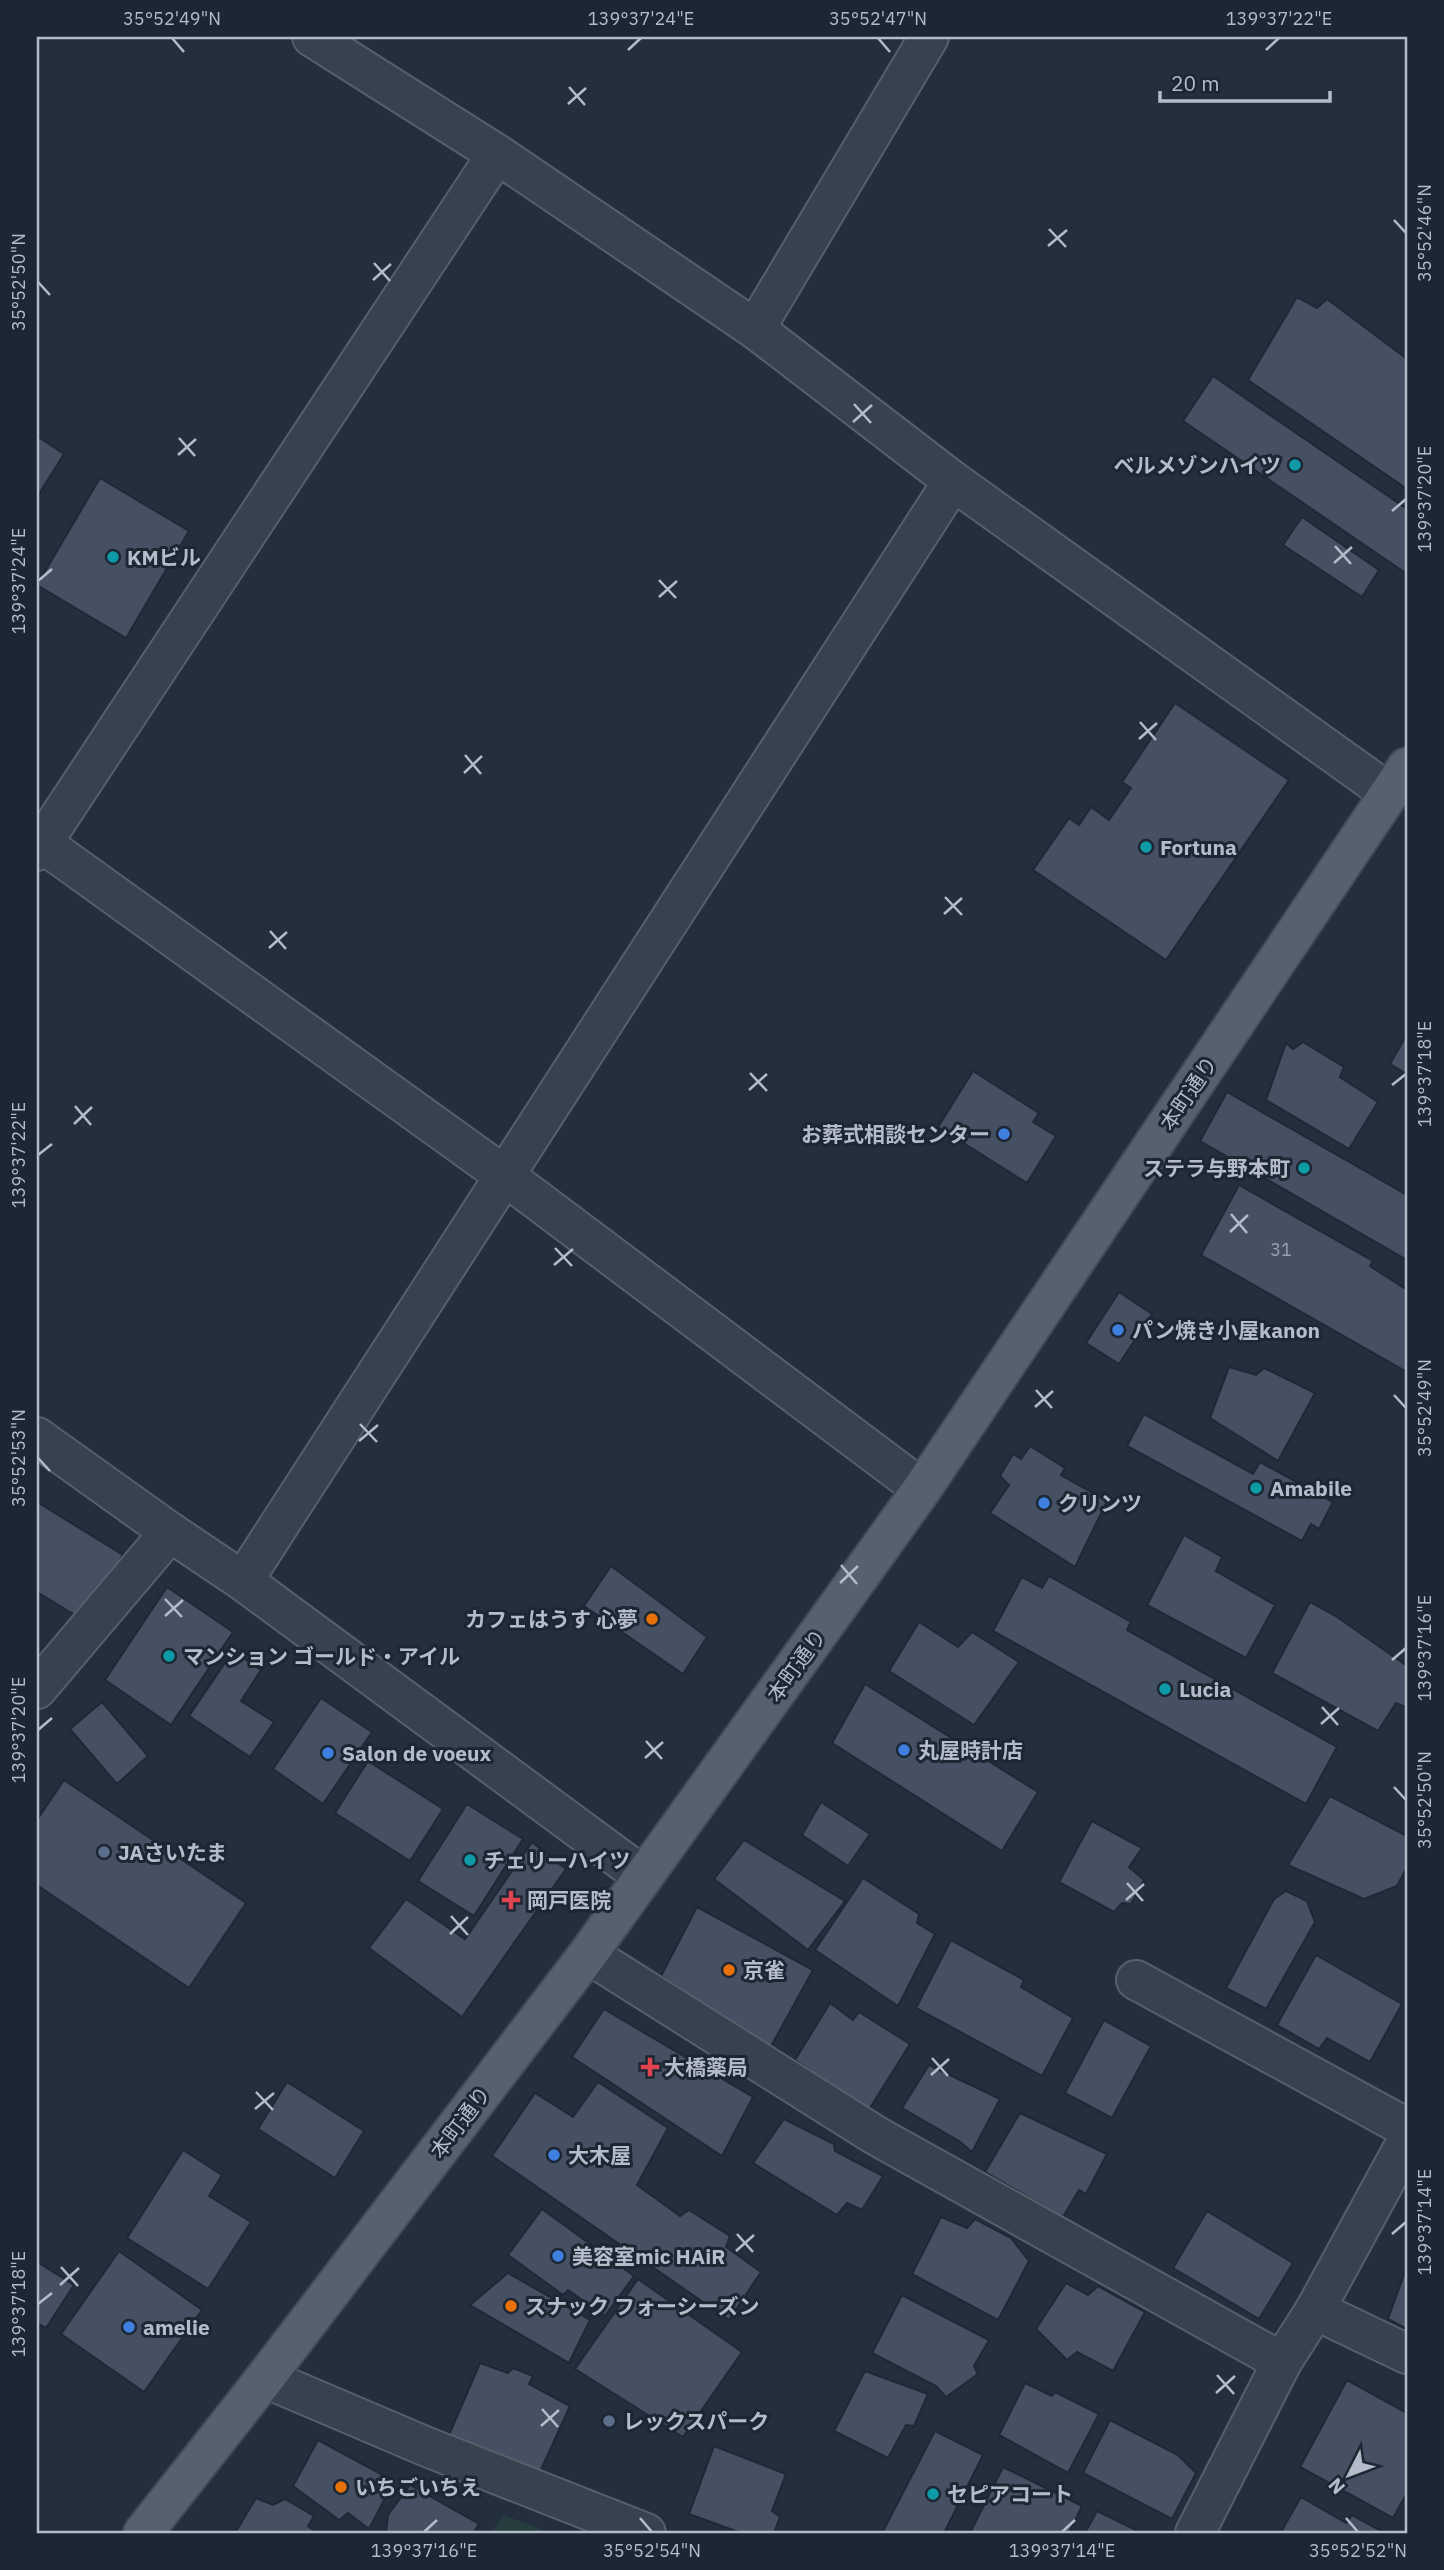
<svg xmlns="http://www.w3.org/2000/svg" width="1444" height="2570" viewBox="0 0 1444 2570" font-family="'IBM Plex Sans','Noto Sans JP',sans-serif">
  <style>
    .green { fill: #263c3f }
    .building { fill: #455162; stroke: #1f2835; stroke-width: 2 }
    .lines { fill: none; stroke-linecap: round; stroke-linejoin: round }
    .minor-casing { stroke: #565f6c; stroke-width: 42 }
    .major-casing { stroke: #414a57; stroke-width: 42 }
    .minor { stroke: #38414e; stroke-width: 38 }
    .major { stroke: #56606e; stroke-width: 38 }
    .ticks { fill: none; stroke: #b4bcc9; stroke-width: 2.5 }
    .culture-dot { fill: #0f9aa8; stroke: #1d2633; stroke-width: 2.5 }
    .shop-dot { fill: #3f7fe0; stroke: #1d2633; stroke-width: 2.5 }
    .food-dot { fill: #e8710a; stroke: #1d2633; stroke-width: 2.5 }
    .service-dot { fill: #5c6f8a; stroke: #1d2633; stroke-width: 2.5 }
    .health-dot { fill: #e0444e; stroke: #1d2633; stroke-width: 2.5 }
    .labels { text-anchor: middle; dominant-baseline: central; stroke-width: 6; stroke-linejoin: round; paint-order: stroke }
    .number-label { font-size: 18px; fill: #98a1af }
    .poi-label { font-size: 21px; font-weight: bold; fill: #b4bcc9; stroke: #1d2633; text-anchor: start }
    .street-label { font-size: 21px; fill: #b4bcc9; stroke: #1d2633 }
    .neatline { fill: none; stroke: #b4bcc9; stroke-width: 2.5 }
    .ticks-label { font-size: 18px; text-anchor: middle; fill: #b4bcc9 }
  </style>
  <rect width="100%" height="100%" fill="#242f3e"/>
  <polygon class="green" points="503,2515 552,2533 492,2533"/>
  <g class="building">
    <polygon points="1297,297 1317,308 1327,299 1407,359 1407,489 1248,380"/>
    <polygon points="1213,376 1407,509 1407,574 1183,421"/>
    <polygon points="37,436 64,454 37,497"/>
    <polygon points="100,478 189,531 126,638 37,585"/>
    <polygon points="1302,517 1379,570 1362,597 1283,545"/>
    <polygon points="1175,703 1289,780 1166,960 1033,870 1069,818 1079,825 1091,807 1109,820 1131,788 1122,782"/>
    <polygon points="1407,1034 1407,1074 1390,1064"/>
    <polygon points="1303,1042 1344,1067 1340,1077 1378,1102 1349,1149 1266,1100 1286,1043 1293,1049"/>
    <polygon points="973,1071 1039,1113 1033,1122 1056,1136 1027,1183 938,1127"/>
    <polygon points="1227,1092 1407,1195 1407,1260 1200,1141"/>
    <polygon points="1239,1185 1373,1261 1370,1266 1407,1290 1407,1372 1201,1255"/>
    <polygon points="1119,1292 1152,1314 1119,1364 1086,1343"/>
    <polygon points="1229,1367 1256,1375 1264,1368 1315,1393 1278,1461 1210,1418"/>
    <polygon points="1144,1414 1253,1474 1260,1462 1333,1502 1319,1529 1311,1524 1302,1541 1127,1446"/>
    <polygon points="1030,1446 1065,1468 1061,1475 1107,1501 1075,1567 990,1513 1009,1485 1000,1476 1013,1454 1021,1459"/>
    <polygon points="37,1502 123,1555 83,1620 37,1592"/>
    <polygon points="1184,1535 1222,1557 1216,1571 1275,1605 1246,1658 1147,1605"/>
    <polygon points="611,1566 707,1637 683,1674 584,1606"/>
    <polygon points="1049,1576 1131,1622 1127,1630 1337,1747 1306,1804 993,1631 1022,1577 1042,1588"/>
    <polygon points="167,1587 233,1632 171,1725 105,1680"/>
    <polygon points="1310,1602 1337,1617 1407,1666 1407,1708 1396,1703 1378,1731 1272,1673"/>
    <polygon points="919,1622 958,1647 972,1632 1019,1662 974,1725 889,1671"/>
    <polygon points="233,1651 261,1670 241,1701 274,1722 250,1757 189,1716"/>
    <polygon points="865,1684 1038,1792 1002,1851 832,1743"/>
    <polygon points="321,1698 372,1732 323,1804 273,1769"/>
    <polygon points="102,1702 148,1756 117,1784 70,1729"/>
    <polygon points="368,1761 443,1809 410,1861 335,1813"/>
    <polygon points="64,1780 246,1903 189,1988 37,1885 37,1820"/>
    <polygon points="1330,1796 1407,1836 1407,1867 1397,1886 1364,1899 1288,1865"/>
    <polygon points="821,1802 870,1834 848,1866 802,1835"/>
    <polygon points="467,1804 523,1839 474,1916 418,1881"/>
    <polygon points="1092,1821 1142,1848 1129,1867 1144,1880 1131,1904 1122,1903 1114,1912 1059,1882"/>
    <polygon points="744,1840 845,1901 808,1950 714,1879"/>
    <polygon points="532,1842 566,1869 462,2017 369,1948 406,1899 465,1939"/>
    <polygon points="863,1878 919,1914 917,1923 935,1934 898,2006 815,1950"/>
    <polygon points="1286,1891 1307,1901 1315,1922 1266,2009 1226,1988 1274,1899"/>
    <polygon points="697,1907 813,1970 770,2048 661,1976"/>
    <polygon points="951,1940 1024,1980 1021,1987 1073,2018 1042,2076 916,2008"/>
    <polygon points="1316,1955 1402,2004 1370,2062 1327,2038 1319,2049 1277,2025"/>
    <polygon points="830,2003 853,2020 859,2012 910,2044 868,2111 795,2060"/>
    <polygon points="604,2009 753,2097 722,2156 572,2057"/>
    <polygon points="1104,2020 1151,2046 1112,2118 1065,2093"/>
    <polygon points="929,2065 1000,2099 972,2152 959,2141 902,2108"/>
    <polygon points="287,2082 364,2131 335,2178 258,2129"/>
    <polygon points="598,2082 668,2128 637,2185 680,2216 689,2210 730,2236 726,2247 761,2272 729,2320 492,2156 535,2093 573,2117"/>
    <polygon points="1020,2113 1107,2154 1086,2194 1079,2190 1063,2217 985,2172"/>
    <polygon points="784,2119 834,2144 835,2151 883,2176 862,2210 847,2203 837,2215 753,2163"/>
    <polygon points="183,2150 222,2175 209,2196 251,2222 208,2289 127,2238"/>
    <polygon points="542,2209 634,2276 605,2316 568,2290 563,2295 508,2255"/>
    <polygon points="1207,2211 1293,2263 1259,2319 1173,2268"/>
    <polygon points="941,2217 967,2228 975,2219 1011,2238 1029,2261 998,2320 912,2274"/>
    <polygon points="119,2251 202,2310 144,2392 61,2334"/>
    <polygon points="37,2262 74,2285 46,2328 37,2323"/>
    <polygon points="1407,2266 1407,2329 1388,2319"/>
    <polygon points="508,2273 590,2320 569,2363 470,2305"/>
    <polygon points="638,2279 742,2352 683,2437 575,2369"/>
    <polygon points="1066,2283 1088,2295 1098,2286 1145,2312 1113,2371 1077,2352 1067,2360 1036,2329"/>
    <polygon points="902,2295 989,2340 974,2366 978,2374 946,2397 936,2386 872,2353"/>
    <polygon points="480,2363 508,2373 513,2368 533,2376 529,2384 570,2406 539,2474 449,2435"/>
    <polygon points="865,2371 928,2394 914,2426 906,2425 888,2458 834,2431"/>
    <polygon points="1347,2380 1407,2413 1407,2493 1393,2518 1300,2467"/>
    <polygon points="1025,2383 1052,2396 1055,2392 1099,2414 1068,2473 999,2435"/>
    <polygon points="1110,2420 1178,2455 1196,2473 1172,2519 1083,2473"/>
    <polygon points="935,2431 983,2455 944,2533 882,2533"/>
    <polygon points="318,2440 394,2481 369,2529 348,2513 339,2520 293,2486"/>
    <polygon points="714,2446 786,2474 772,2511 780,2517 774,2533 741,2533 689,2514"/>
    <polygon points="1003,2467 1082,2506 1069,2533 970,2533"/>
    <polygon points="410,2485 479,2524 473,2533 386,2533 388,2515"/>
    <polygon points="1301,2497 1346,2523 1352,2515 1385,2533 1283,2533 1281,2532"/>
    <polygon points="256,2498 273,2505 285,2499 314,2516 308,2526 317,2533 235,2533"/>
    <polygon points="1097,2511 1142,2533 1085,2533"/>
  </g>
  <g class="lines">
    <defs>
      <g id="minor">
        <polyline points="312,37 497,154 755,329 953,481 1389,793"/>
        <polyline points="755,329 929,37"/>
        <polyline points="42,843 505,1176 922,1489"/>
        <polyline points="37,851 497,154"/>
        <polyline points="37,1437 170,1532 243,1581 643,1876"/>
        <polyline points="243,1581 953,481"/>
        <polyline points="37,1689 170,1532"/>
        <polyline points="588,1954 875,2135 1282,2362"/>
        <polyline points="1136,1980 1407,2128"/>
        <polyline points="1315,2310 1407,2354"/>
        <polyline points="265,2378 427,2447 646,2533"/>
        <polyline points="1195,2533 1282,2362 1315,2310 1407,2141"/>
      </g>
      <polyline id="major" points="143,2533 265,2378 588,1954 922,1489 1407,767"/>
    </defs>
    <use href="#minor" class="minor-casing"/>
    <use href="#major" class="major-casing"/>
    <use href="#minor" class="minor"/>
    <use href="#major" class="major"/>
  </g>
  <path class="ticks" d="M172 38 184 52M878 38 890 52M628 50 641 38M1266 50 1279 38M569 87 585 105M568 104 586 88M1394 220 1406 233M1049 229 1066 247M1048 246 1067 230M374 263 390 281M373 280 391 264M38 282 50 295M854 404 871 423M853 422 872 405M179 438 195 456M178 455 196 439M1392 511 1406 499M1335 546 1351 564M1334 563 1352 547M659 580 676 598M38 581 52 569M659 597 677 581M1140 722 1156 740M1139 739 1157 723M465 755 481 774M464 773 482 756M945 897 962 915M944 914 962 898M270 931 286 949M269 948 287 932M750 1073 767 1091M1392 1085 1406 1074M749 1090 767 1074M75 1106 91 1125M74 1124 92 1107M38 1155 52 1144M1231 1214 1247 1233M1230 1232 1248 1215M555 1248 572 1266M554 1265 573 1249M1036 1390 1052 1408M1394 1395 1406 1408M1035 1407 1053 1391M360 1424 377 1442M359 1441 378 1425M38 1458 50 1471M841 1565 857 1584M840 1583 858 1566M165 1599 182 1617M165 1616 183 1600M1392 1660 1406 1648M1322 1707 1338 1725M1321 1724 1339 1708M38 1730 52 1718M646 1741 662 1759M645 1758 663 1742M1394 1787 1406 1800M1127 1883 1143 1901M1126 1900 1144 1884M451 1916 468 1935M450 1934 468 1917M932 2058 948 2076M931 2075 949 2059M256 2092 273 2110M255 2109 274 2093M737 2234 753 2252M1392 2234 1406 2222M736 2251 754 2235M61 2267 78 2286M60 2285 79 2268M38 2304 52 2293M1217 2375 1234 2394M1216 2393 1235 2376M542 2409 558 2427M541 2426 559 2410M640 2518 652 2532M1346 2518 1358 2532M424 2532 437 2520M1062 2532 1075 2520"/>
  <g class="culture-dot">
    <circle cx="1295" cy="465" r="7"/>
    <circle cx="113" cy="557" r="7"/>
    <circle cx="1146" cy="847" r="7"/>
    <circle cx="1304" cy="1168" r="7"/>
    <circle cx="1256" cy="1488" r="7"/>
    <circle cx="169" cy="1656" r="7"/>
    <circle cx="1165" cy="1689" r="7"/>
    <circle cx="470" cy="1860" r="7"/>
    <circle cx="933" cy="2494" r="7"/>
  </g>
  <g class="shop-dot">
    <circle cx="1004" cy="1134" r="7"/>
    <circle cx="1118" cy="1330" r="7"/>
    <circle cx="1044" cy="1503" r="7"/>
    <circle cx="904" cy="1750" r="7"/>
    <circle cx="328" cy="1753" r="7"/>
    <circle cx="554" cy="2155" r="7"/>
    <circle cx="558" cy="2256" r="7"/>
    <circle cx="129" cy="2327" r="7"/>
  </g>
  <g class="food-dot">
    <circle cx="652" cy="1619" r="7"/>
    <circle cx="729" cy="1970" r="7"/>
    <circle cx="511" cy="2306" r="7"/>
    <circle cx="341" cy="2487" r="7"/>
  </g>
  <g class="service-dot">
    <circle cx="104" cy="1852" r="7"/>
    <circle cx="609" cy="2421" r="7"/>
  </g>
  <g class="health-dot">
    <path d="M507.5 1889.5h7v7h7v7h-7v7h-7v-7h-7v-7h7z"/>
    <path d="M646.5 2056.5h7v7h7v7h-7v7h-7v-7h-7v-7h7z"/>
  </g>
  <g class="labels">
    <g class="number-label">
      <text x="1281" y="1249">31</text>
    </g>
    <g class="poi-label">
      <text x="1281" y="465" text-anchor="end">ベルメゾンハイツ</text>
      <text x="127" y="557">KMビル</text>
      <text x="1160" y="847">Fortuna</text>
      <text x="990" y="1134" text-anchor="end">お葬式相談センター</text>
      <text x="1290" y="1168" text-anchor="end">ステラ与野本町</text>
      <text x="1132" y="1330">パン焼き小屋kanon</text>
      <text x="1270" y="1488">Amabile</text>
      <text x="1058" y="1503">クリンツ</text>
      <text x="638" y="1619" text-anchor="end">カフェはうす 心夢</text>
      <text x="183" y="1656">マンション ゴールド・アイル</text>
      <text x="1179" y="1689">Lucia</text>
      <text x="918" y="1750">丸屋時計店</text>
      <text x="342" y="1753">Salon de voeux</text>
      <text x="118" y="1852">JAさいたま</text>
      <text x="484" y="1860">チェリーハイツ</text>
      <text x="527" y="1900">岡戸医院</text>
      <text x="743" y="1970">京雀</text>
      <text x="664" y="2067">大橋薬局</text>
      <text x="568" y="2155">大木屋</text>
      <text x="572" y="2256">美容室mic HAiR</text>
      <text x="525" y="2306">スナック フォーシーズン</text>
      <text x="143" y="2327">amelie</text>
      <text x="623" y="2421">レックスパーク</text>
      <text x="355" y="2487">いちごいちえ</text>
      <text x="947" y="2494">セピアコート</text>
    </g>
    <g class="street-label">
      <text transform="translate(1188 1093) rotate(-56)">本町通り</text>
      <text transform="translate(796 1665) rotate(-54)">本町通り</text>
      <text transform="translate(460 2122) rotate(-53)">本町通り</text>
    </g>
  </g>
  <rect width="1444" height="2570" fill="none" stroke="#1d2633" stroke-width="77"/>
  <g transform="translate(1349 2475) rotate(228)" stroke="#1d2633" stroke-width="5" paint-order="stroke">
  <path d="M0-5L12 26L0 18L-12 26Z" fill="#b4bcc9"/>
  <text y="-10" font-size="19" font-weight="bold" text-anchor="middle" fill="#b4bcc9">N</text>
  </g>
  <path d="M1160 91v10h170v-10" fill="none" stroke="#b4bcc9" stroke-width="3.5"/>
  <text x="1171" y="91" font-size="21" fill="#b4bcc9" stroke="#1d2633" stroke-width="5" paint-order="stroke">20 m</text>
  <rect x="38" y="38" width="1368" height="2494" class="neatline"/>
  <g class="ticks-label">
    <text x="172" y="25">35°52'49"N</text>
    <text x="641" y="25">139°37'24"E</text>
    <text x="878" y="25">35°52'47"N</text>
    <text x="1279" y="25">139°37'22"E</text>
    <text transform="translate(1425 233) rotate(-90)" y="6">35°52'46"N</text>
    <text transform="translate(19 282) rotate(-90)" y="6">35°52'50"N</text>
    <text transform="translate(1425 499) rotate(-90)" y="6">139°37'20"E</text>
    <text transform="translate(19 581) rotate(-90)" y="6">139°37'24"E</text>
    <text transform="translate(1425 1074) rotate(-90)" y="6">139°37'18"E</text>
    <text transform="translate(19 1155) rotate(-90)" y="6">139°37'22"E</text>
    <text transform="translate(1425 1408) rotate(-90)" y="6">35°52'49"N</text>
    <text transform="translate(19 1458) rotate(-90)" y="6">35°52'53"N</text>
    <text transform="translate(1425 1648) rotate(-90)" y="6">139°37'16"E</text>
    <text transform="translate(19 1730) rotate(-90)" y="6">139°37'20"E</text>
    <text transform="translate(1425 1800) rotate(-90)" y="6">35°52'50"N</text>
    <text transform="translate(1425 2222) rotate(-90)" y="6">139°37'14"E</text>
    <text transform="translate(19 2304) rotate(-90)" y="6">139°37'18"E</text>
    <text x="424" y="2557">139°37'16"E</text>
    <text x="652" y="2557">35°52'54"N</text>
    <text x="1062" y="2557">139°37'14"E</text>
    <text x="1358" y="2557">35°52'52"N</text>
  </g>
</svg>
